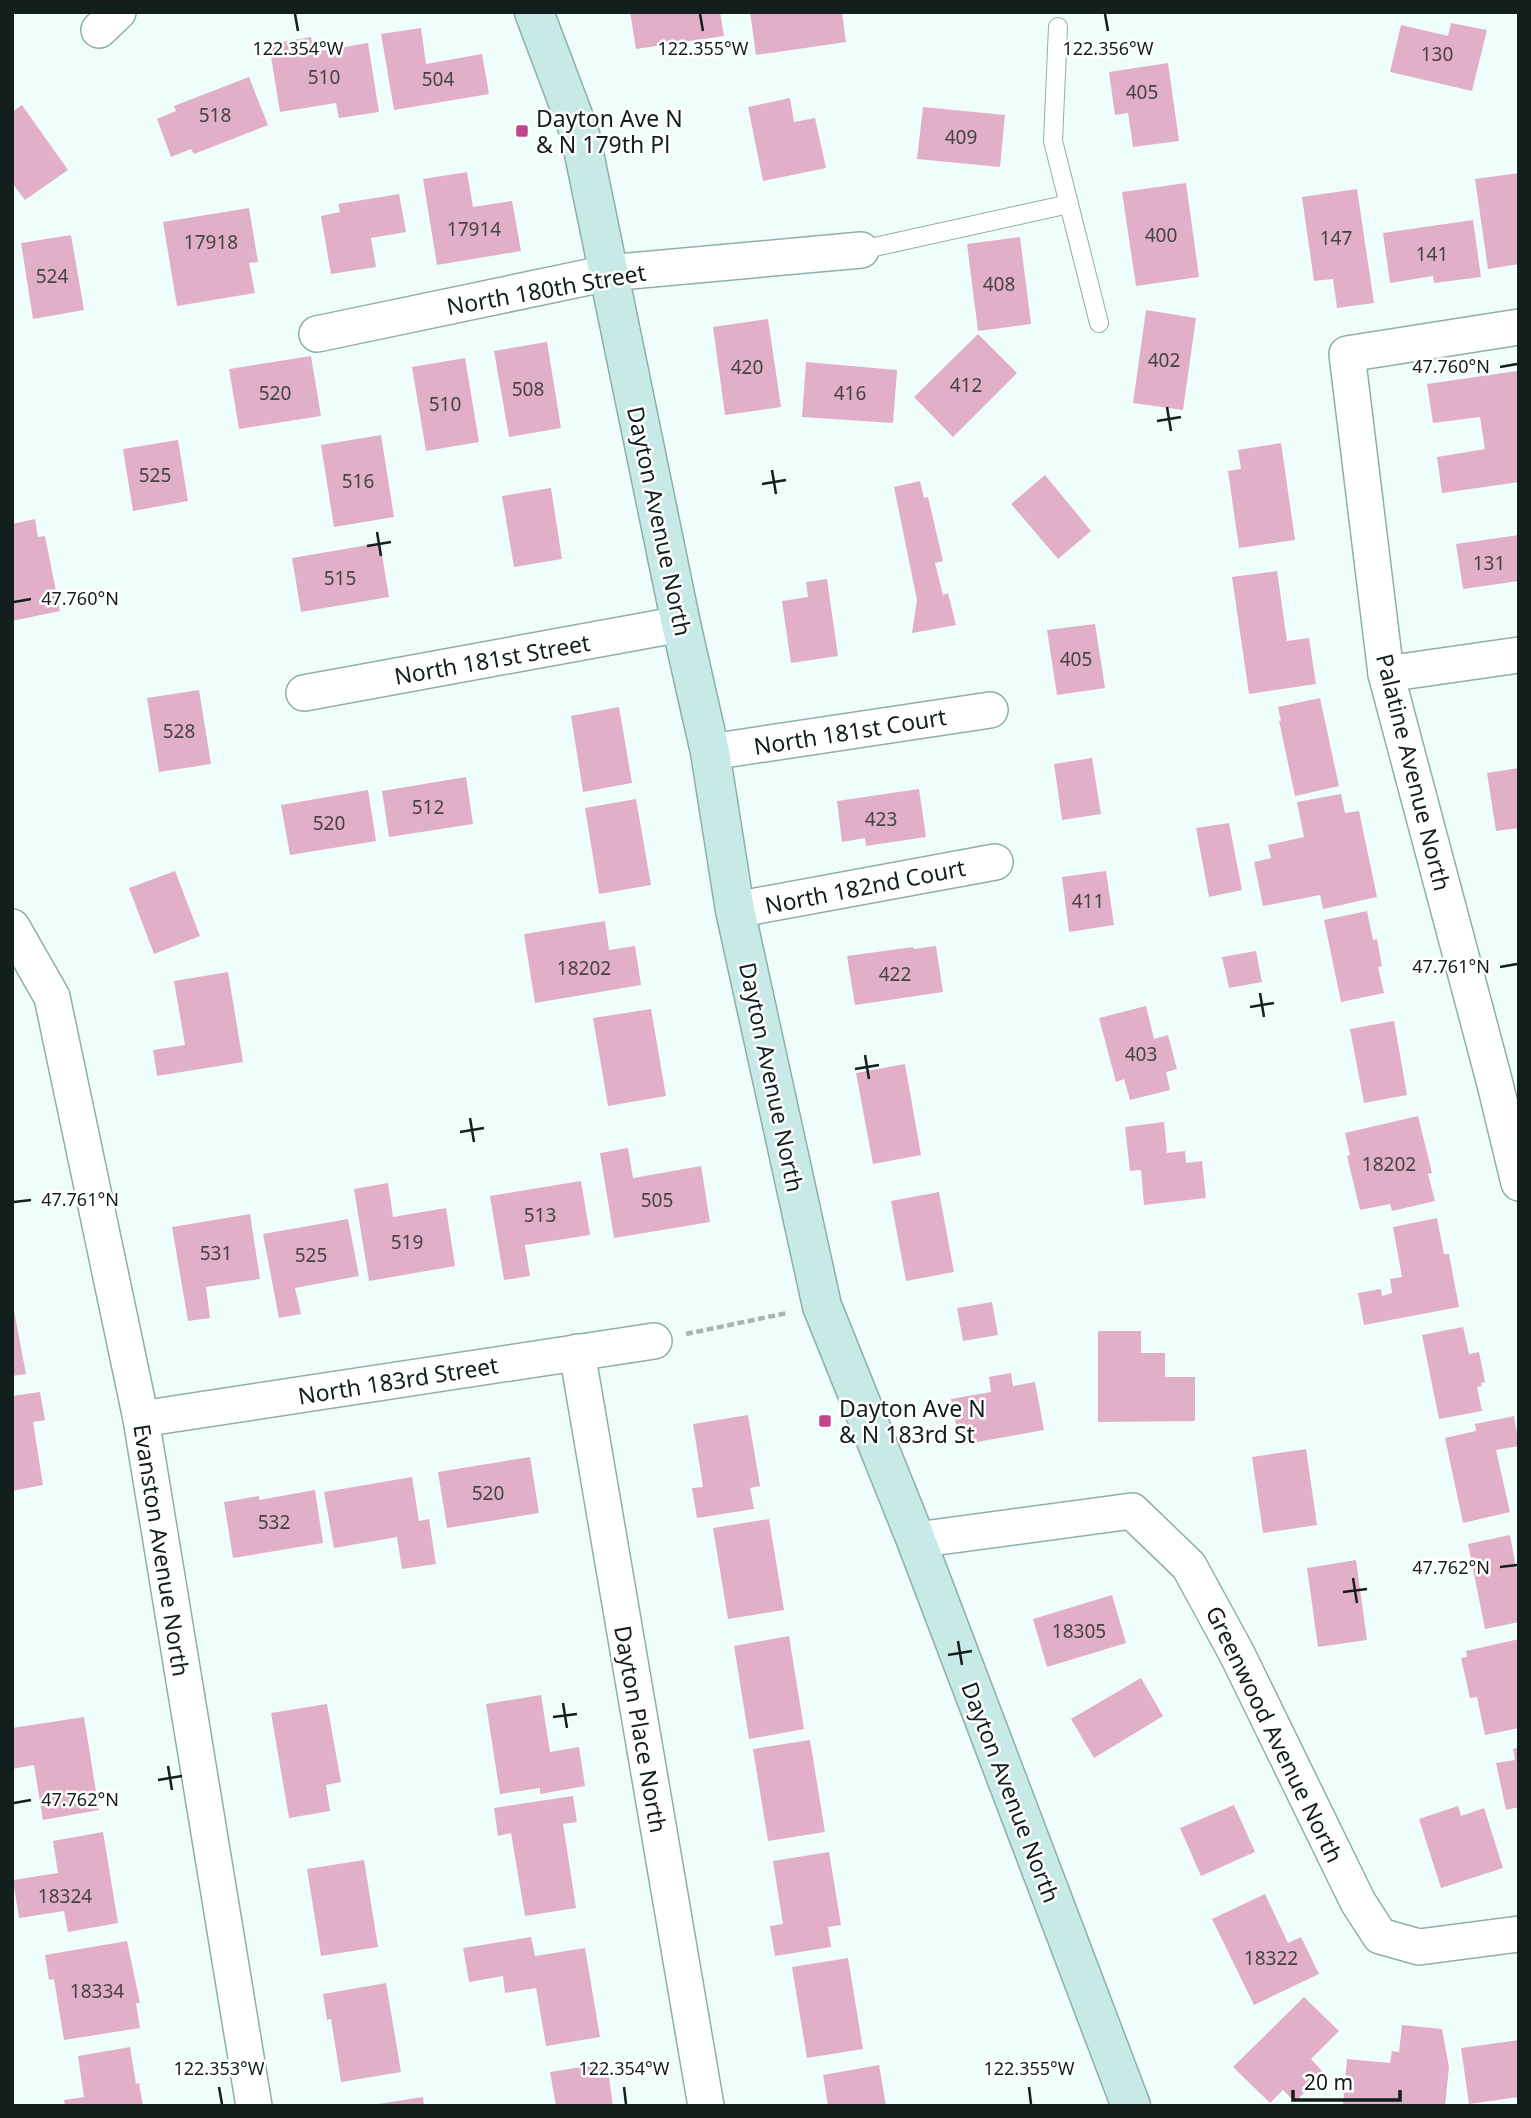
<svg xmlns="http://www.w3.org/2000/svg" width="1531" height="2118" viewBox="0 0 1531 2118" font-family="'Noto Sans',sans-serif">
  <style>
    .building { fill: #e2afc8 }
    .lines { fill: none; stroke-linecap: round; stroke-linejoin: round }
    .lane-casing { stroke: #8eafa9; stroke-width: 20 }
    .street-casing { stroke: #8eafa9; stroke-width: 38 }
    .secondary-casing { stroke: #8eafa9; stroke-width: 41 }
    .path { stroke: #a8b5b3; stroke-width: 4.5; stroke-dasharray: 7 3.5; stroke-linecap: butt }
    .lane { stroke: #fff; stroke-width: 18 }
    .street { stroke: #fff; stroke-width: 35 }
    .secondary { stroke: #c7eae6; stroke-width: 38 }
    .ticks { fill: none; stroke: #121f1d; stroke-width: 2.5 }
    .poi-dot { fill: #c4438d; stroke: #fff; stroke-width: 2.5 }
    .labels { text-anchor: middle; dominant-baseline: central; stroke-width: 5; stroke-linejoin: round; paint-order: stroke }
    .number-label { font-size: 19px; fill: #464348 }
    .poi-label { font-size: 23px; fill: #121f1d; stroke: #fff; text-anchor: start }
    .street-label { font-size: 23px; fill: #121f1d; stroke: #fff }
    .ticks-label { font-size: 18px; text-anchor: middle; fill: #121f1d; stroke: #fff; stroke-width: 5; stroke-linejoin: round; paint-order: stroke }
  </style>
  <rect width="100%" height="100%" fill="#f0fefb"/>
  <g class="building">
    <polygon points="630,12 720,12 724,36 636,49"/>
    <polygon points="750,12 842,12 846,42 756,55"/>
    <polygon points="1451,23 1487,30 1472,91 1390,72 1401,25 1448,36"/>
    <polygon points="421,28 426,64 482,54 489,94 394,110 381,34"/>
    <polygon points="311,37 314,52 368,43 379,112 339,118 336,103 280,112 269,44"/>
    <polygon points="1168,63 1179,141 1133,147 1128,113 1115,115 1109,72"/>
    <polygon points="249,77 268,125 194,154 191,149 171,157 157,119 176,111 174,106"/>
    <polygon points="790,98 794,122 815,118 826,168 763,181 748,107"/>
    <polygon points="22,105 68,170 25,200 12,183 12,112"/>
    <polygon points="923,107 1005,115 1000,167 917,159"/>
    <polygon points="467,172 473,207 512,201 521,251 437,265 423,179"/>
    <polygon points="1519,173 1519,264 1488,269 1475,179"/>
    <polygon points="1186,183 1199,277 1136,286 1122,192"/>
    <polygon points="1357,189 1374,303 1337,308 1333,279 1314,281 1302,197"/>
    <polygon points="399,194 406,232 371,238 376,267 331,274 321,216 340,212 338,204"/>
    <polygon points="249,208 258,262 249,263 255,293 177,306 163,222"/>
    <polygon points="1473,220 1481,277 1434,283 1433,276 1390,283 1383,233"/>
    <polygon points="71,235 84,310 33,319 21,243"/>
    <polygon points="1020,237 1031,324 978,331 967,244"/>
    <polygon points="1146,310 1196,318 1183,410 1133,403"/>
    <polygon points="768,319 781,407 725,415 713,327"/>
    <polygon points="978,334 1017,373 953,437 914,397"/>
    <polygon points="547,342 561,428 509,437 494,351"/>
    <polygon points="311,356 321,416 239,429 229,369"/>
    <polygon points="465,358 479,442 426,451 412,367"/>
    <polygon points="806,362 897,370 893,423 802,417"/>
    <polygon points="1517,371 1519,386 1519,482 1442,493 1437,457 1485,449 1480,417 1433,423 1427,384"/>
    <polygon points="381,435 394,517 334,527 321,445"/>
    <polygon points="178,440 188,501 133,511 123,449"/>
    <polygon points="1281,443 1295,540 1239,548 1228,471 1241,469 1238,450"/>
    <polygon points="1045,475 1091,531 1058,559 1011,504"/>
    <polygon points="920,481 924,498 928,497 943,561 935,563 943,595 948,593 956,625 912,633 917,600 894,487"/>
    <polygon points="551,488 562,559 514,567 502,496"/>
    <polygon points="35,519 38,537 45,536 60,611 12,621 12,524"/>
    <polygon points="1519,535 1519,581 1463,589 1456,544"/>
    <polygon points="380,543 389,597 301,612 292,558"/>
    <polygon points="1277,571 1287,641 1309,638 1316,684 1249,694 1232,577"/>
    <polygon points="827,579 838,656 791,663 782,601 808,597 806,582"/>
    <polygon points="1095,624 1105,688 1057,695 1047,630"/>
    <polygon points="199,690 211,764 159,772 147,698"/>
    <polygon points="1320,698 1339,786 1295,796 1279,721 1281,721 1278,707"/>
    <polygon points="619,707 632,783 583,792 571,716"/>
    <polygon points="1092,758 1101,814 1062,820 1054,764"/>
    <polygon points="1519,768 1519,828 1496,831 1487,773"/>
    <polygon points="466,777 473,824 389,837 382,791"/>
    <polygon points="919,789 926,837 866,846 865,838 842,842 837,801"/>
    <polygon points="368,790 376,841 290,855 281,805"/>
    <polygon points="1341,794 1345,813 1359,811 1377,897 1323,909 1320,895 1263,906 1254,862 1271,858 1268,845 1304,837 1297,802"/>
    <polygon points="636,799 651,885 599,894 585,808"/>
    <polygon points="1229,823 1242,890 1209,897 1196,828"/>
    <polygon points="175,871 200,936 154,954 129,888"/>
    <polygon points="1106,871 1114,925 1069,932 1062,877"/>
    <polygon points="1367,911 1373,940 1377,939 1382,966 1378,967 1384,993 1341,1002 1324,920"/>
    <polygon points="605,921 609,950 635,946 641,985 535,1003 524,934"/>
    <polygon points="936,946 943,992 855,1005 847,956 913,947 914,949"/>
    <polygon points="1256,951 1262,982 1229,988 1222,957"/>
    <polygon points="228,972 243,1062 157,1076 153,1050 185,1045 174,981"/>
    <polygon points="1146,1006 1154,1039 1168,1035 1177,1069 1166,1072 1170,1090 1130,1100 1124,1079 1116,1082 1099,1018"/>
    <polygon points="651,1009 666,1096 608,1106 593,1018"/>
    <polygon points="1394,1021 1407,1095 1364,1103 1350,1029"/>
    <polygon points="905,1064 921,1155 873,1164 856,1073"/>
    <polygon points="1418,1116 1432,1173 1428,1174 1435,1201 1392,1211 1390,1204 1360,1210 1347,1156 1350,1155 1345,1133"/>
    <polygon points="1164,1122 1167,1153 1185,1151 1186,1163 1202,1161 1206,1198 1144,1205 1141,1170 1130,1171 1125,1127"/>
    <polygon points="628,1148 633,1178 701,1166 710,1222 614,1238 600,1153"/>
    <polygon points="581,1181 590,1235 525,1245 530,1276 504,1280 490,1196"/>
    <polygon points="388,1183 393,1217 446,1208 455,1266 369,1281 354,1189"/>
    <polygon points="939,1192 954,1272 906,1281 891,1201"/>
    <polygon points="250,1214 260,1279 206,1287 210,1318 188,1321 172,1227"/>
    <polygon points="1437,1218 1444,1254 1449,1254 1459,1307 1364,1325 1358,1293 1381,1289 1382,1296 1392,1293 1390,1279 1402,1277 1393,1227"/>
    <polygon points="348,1219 359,1276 295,1288 301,1314 279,1318 263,1234"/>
    <polygon points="12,1300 26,1374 12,1376"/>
    <polygon points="992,1302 998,1335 963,1341 957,1308"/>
    <polygon points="1463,1327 1469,1354 1479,1352 1485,1382 1481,1383 1482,1386 1477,1387 1482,1411 1439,1419 1422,1335"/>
    <polygon points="1098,1331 1141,1331 1141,1353 1165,1353 1165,1377 1195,1377 1195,1421 1098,1422"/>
    <polygon points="1011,1373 1013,1386 1035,1382 1044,1430 960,1445 951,1399 991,1392 989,1377"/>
    <polygon points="40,1392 45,1420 33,1422 43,1485 12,1491 12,1396"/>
    <polygon points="748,1415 760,1486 750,1488 754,1509 697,1518 692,1488 703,1487 693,1424"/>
    <polygon points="1514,1416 1519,1446 1496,1450 1510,1512 1463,1523 1445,1438 1476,1431 1475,1424"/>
    <polygon points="1306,1449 1317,1525 1263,1533 1252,1457"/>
    <polygon points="530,1457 539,1513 447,1528 438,1472"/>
    <polygon points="412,1477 419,1521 429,1519 436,1564 402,1569 397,1537 334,1548 324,1492"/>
    <polygon points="315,1490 323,1543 233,1558 224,1502 259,1496 259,1500"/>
    <polygon points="769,1519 784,1610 728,1619 713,1528"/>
    <polygon points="1510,1535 1516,1568 1519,1567 1519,1622 1485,1629 1468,1544"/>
    <polygon points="1356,1560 1367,1640 1318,1647 1307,1568"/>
    <polygon points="1112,1595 1126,1643 1047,1667 1033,1619"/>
    <polygon points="789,1636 804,1729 749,1739 734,1646"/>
    <polygon points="1519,1639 1519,1728 1485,1735 1477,1697 1470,1698 1461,1658 1467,1657 1466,1651"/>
    <polygon points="1141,1678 1163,1716 1094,1758 1071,1719"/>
    <polygon points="541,1695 550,1752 579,1747 585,1786 540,1794 540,1788 500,1794 486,1704"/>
    <polygon points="327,1704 341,1782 326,1785 330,1811 289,1818 271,1713"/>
    <polygon points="84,1717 99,1810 43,1820 34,1765 12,1769 12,1728"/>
    <polygon points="810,1740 825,1832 768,1841 753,1749"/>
    <polygon points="1519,1747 1519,1807 1506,1810 1496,1763 1515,1760 1513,1749"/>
    <polygon points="573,1796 577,1822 563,1824 576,1908 525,1916 511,1833 498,1836 494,1808"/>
    <polygon points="1234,1805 1255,1852 1201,1876 1180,1828"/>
    <polygon points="1458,1806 1461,1816 1484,1808 1503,1868 1441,1888 1419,1819"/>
    <polygon points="103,1832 118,1923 68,1932 64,1911 19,1918 13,1880 58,1873 53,1841"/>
    <polygon points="829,1852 841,1925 828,1927 831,1947 775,1956 770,1926 783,1924 773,1861"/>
    <polygon points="364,1860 378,1947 321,1956 307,1869"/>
    <polygon points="1265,1894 1288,1943 1301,1937 1319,1974 1254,2005 1212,1919"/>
    <polygon points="531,1937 535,1956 585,1948 600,2037 546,2046 536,1988 505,1993 503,1976 469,1982 463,1948"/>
    <polygon points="127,1941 140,2003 136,2003 140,2028 64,2040 54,1979 49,1980 45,1955"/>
    <polygon points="848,1958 863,2049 807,2058 792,1967"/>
    <polygon points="386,1983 401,2072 341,2082 331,2019 327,2020 323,1994"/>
    <polygon points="1304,1997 1339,2031 1311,2059 1324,2073 1295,2102 1283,2090 1270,2103 1233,2067"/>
    <polygon points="1402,2025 1442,2029 1449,2067 1445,2106 1343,2106 1347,2059 1390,2063 1392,2051 1399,2052"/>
    <polygon points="1519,2040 1519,2097 1469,2104 1461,2048"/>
    <polygon points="130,2047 136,2084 139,2083 143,2106 65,2106 64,2100 84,2097 78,2056"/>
    <polygon points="607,2063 613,2106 556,2106 550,2072"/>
    <polygon points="879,2065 886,2106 828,2106 823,2075"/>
    <polygon points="423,2097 424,2106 378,2106 378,2104"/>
  </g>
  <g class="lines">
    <defs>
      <g id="lane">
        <polyline points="1058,27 1053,141 1099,323"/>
        <polyline points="861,250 1069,204"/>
      </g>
      <g id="street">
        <polyline points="99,30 118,12"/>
        <polyline points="1519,327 1347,354 1386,674 1494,1080 1519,1183"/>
        <polyline points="317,334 608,273 861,250"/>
        <polyline points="1386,674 1519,655"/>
        <polyline points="304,693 681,624"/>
        <polyline points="710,752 990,710"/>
        <polyline points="735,910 995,862"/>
        <polyline points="12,927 52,997 141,1419 254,2106"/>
        <polyline points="577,1352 706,2106"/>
        <polyline points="141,1419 654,1341"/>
        <polyline points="916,1540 1132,1511 1189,1566 1237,1654 1358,1902 1380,1936 1419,1947 1519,1934"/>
      </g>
      <polyline id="secondary" points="534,12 580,134 681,624 710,752 735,910 822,1306 916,1540 1131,2106"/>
    </defs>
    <use href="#lane" class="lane-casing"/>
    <use href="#street" class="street-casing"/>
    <use href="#secondary" class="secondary-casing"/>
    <polyline class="path" points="686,1334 787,1313"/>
    <use href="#lane" class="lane"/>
    <use href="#street" class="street"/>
    <use href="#secondary" class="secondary"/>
  </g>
  <path class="ticks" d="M295 14 298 31M700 14 703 31M1105 14 1108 31M1500 367 1517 364M1167 407 1171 431M1157 421 1181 417M772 470 776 494M762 484 786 480M377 532 381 556M367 546 391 542M14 602 31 599M1500 967 1517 964M1260 993 1264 1017M1250 1007 1274 1003M865 1055 869 1079M855 1069 879 1065M470 1118 474 1142M460 1132 484 1128M14 1202 31 1200M1500 1567 1517 1565M1353 1578 1357 1603M1343 1592 1367 1589M958 1641 962 1665M948 1655 972 1651M563 1703 567 1728M553 1717 577 1714M168 1766 172 1790M158 1780 182 1776M14 1803 31 1800M219 2087 222 2104M624 2087 626 2104M1029 2087 1031 2104"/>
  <g class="poi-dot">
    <rect x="515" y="124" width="14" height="14" rx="3.5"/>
    <rect x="818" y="1414" width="14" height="14" rx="3.5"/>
  </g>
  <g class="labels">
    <g class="number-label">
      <text x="1437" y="54">130</text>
      <text x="324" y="77">510</text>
      <text x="438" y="79">504</text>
      <text x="1142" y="92">405</text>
      <text x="215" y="115">518</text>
      <text x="961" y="137">409</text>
      <text x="474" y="229">17914</text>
      <text x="1161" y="235">400</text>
      <text x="1336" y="238">147</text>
      <text x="211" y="242">17918</text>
      <text x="1432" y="254">141</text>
      <text x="52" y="276">524</text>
      <text x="999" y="284">408</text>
      <text x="1164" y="360">402</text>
      <text x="747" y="367">420</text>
      <text x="966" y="385">412</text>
      <text x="528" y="389">508</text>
      <text x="275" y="393">520</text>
      <text x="850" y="393">416</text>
      <text x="445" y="404">510</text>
      <text x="155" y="475">525</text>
      <text x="358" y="481">516</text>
      <text x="1489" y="563">131</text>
      <text x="340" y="578">515</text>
      <text x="1076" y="659">405</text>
      <text x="179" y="731">528</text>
      <text x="428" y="807">512</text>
      <text x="881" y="819">423</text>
      <text x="329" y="823">520</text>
      <text x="1088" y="901">411</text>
      <text x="584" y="968">18202</text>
      <text x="895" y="974">422</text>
      <text x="1141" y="1054">403</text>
      <text x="1389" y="1164">18202</text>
      <text x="657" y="1200">505</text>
      <text x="540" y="1215">513</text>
      <text x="407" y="1242">519</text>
      <text x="216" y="1253">531</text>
      <text x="311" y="1255">525</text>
      <text x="488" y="1493">520</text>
      <text x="274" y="1522">532</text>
      <text x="1079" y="1631">18305</text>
      <text x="65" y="1896">18324</text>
      <text x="1271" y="1958">18322</text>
      <text x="97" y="1991">18334</text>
    </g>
    <g class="poi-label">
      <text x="536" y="118">Dayton Ave N<tspan x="536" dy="26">&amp; N 179th Pl</tspan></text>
      <text x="839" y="1408">Dayton Ave N<tspan x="839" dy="26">&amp; N 183rd St</tspan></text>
    </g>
    <g class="street-label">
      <text transform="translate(546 289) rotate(-10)">North 180th Street</text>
      <text transform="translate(660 521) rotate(78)">Dayton Avenue North</text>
      <text transform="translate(492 659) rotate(-10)">North 181st Street</text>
      <text transform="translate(850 731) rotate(-9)">North 181st Court</text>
      <text transform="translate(1414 772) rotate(76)">Palatine Avenue North</text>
      <text transform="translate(865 886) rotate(-11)">North 182nd Court</text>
      <text transform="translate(772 1077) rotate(78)">Dayton Avenue North</text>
      <text transform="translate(398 1380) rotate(-9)">North 183rd Street</text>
      <text transform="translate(162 1550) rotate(81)">Evanston Avenue North</text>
      <text transform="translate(641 1729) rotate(80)">Dayton Place North</text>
      <text transform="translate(1275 1734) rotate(64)">Greenwood Avenue North</text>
      <text transform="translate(1011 1792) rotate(69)">Dayton Avenue North</text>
    </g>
  </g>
  <g class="ticks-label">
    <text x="298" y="55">122.354°W</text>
    <text x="703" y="55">122.355°W</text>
    <text x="1108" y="55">122.356°W</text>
    <text x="1451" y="373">47.760°N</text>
    <text x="80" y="605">47.760°N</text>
    <text x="1451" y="973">47.761°N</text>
    <text x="80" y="1206">47.761°N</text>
    <text x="1451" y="1574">47.762°N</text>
    <text x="80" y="1806">47.762°N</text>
    <text x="219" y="2075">122.353°W</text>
    <text x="624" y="2075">122.354°W</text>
    <text x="1029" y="2075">122.355°W</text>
  </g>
  <rect width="1531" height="2118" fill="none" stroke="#121f1d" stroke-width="28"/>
  <path d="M1293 2090v10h107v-10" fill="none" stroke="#121f1d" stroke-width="3.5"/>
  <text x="1304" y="2090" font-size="21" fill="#121f1d" stroke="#ffffff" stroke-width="5" paint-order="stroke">20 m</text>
</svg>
